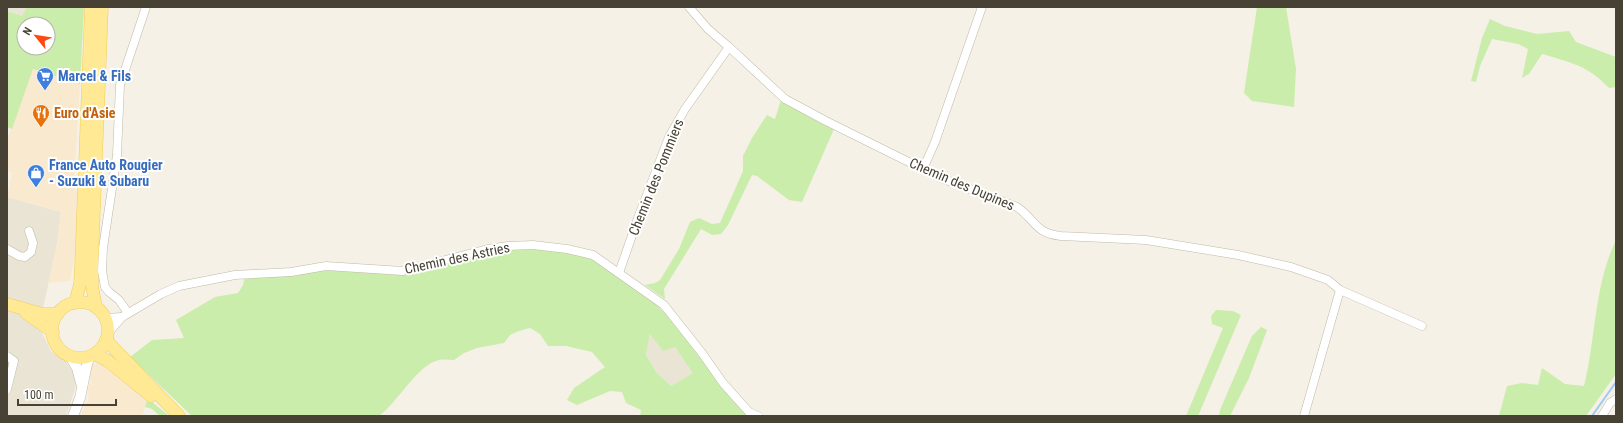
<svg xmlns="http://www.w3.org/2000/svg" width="1623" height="423" viewBox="0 0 1623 423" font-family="'Roboto Condensed',sans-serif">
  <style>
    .residential { fill: #e9e4d4 }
    .commercial { fill: #f9eacf }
    .green { fill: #caedab; fill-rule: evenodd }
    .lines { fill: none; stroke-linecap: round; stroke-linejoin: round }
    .stream { stroke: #9ccbf8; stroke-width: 2 }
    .minor-casing { stroke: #c1baa8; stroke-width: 9 }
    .tertiary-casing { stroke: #c1baa8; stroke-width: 11 }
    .primary-casing { stroke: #f0ce59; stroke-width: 13 }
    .minor { stroke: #fff; stroke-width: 8 }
    .tertiary { stroke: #fff; stroke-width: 10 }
    .primary { stroke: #ffe995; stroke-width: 12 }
    .labels { text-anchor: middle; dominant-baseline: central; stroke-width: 4; stroke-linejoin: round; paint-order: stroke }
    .shop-label { font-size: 14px; font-weight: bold; fill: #366cbe; stroke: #fff; text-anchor: start }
    .food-label { font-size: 14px; font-weight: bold; fill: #c56008; stroke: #fff; text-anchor: start }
    .street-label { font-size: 14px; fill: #484234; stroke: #fff }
  </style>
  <rect width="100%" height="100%" fill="#f5f1e6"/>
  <g class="residential">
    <polygon points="7,7 27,7 22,16 7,11"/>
    <polygon points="7,197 61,212 57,244 39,327 51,351 66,362 74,374 76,381 75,389 66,416 7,416"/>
    <polygon points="650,334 675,347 694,373 671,386 656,372 646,353"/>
  </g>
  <g class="commercial">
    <polygon points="33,69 80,84 74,182 75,189 78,194 76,249 70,281 48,283 57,244 61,212 7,197 12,173 7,171 7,141"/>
    <polygon points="101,361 116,372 147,402 142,416 80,416 89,398 87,390 91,382 89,371 92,365"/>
  </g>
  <g class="green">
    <path d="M27 7H84L80 84 33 69 12 129 7 127V11L22 16ZM24 24H48V48H24Z"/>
    <polygon points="1257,7 1286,7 1296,69 1294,107 1252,101 1244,93"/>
    <path d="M1490 19 1505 26 1537 34 1569 31 1576 42 1616 57V87L1609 88C1587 65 1572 63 1542 54L1529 74 1522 78 1528 49 1518 44 1492 39 1480 66 1476 82 1471 81 1482 38Z"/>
    <polygon points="781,100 809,117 834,129 802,202 789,200 757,176 752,175 728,225 721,234 712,235 701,229 664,289 665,299 645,285 655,283 660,280 679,249 690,222 699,218 712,224 720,223 743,171 743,156 752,138 767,115 775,119"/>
    <path d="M1616 240V374L1586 416H1499L1507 386 1522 383 1538 385 1542 368 1565 384 1584 386C1596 338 1594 285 1616 240Z"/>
    <path d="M532 248 587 256 650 299 669 317 732 400 749 416H640L641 410 626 403 622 392 610 391 577 405 567 400 574 388 605 367 592 352 566 346H548L540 334 530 328 519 331 510 335 504 343 477 348 464 353 454 360C449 360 444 359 439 360 418 364 398 402 379 416H192L130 357 152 340 184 338 176 320 215 297 238 293 243 285 245 276 322 269 407 273 499 251ZM650 334 663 351 675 347 693 373 671 386 656 372 646 354Z"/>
    <polygon points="1216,310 1233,311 1241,315 1198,416 1186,416 1223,328 1212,324 1211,316"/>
    <polygon points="1261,327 1267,330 1249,378 1230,416 1219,416 1220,410 1252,336"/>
    <polygon points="116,372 169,416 160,416 152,409 145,407 147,401"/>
  </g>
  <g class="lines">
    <polyline class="stream" points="1592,416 1616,382"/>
    <defs>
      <g id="minor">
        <path d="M689 7 708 29 729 47 785 99 826 121 941 178 1017 207C1036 220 1034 233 1061 236L1146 240 1238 255 1291 267 1328 280 1340 290 1422 326"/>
        <polyline points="923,169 935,142 982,7"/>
        <polyline points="7,249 19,256 25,257 31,252 33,243 29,231"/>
        <polyline points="619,273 638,218 669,137 685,109 729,47"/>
        <polyline points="128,313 119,300 109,292 105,287 102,271 103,248 117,155 120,85 146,7"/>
        <polyline points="106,318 122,317"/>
        <polyline points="108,333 122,317 161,294 179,286 235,275 291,272 326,266 403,271 488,249 508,246 533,245 567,249 593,255 664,305 702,353 723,383 749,412 758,416"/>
        <polyline points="7,356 14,361 7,389"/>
        <polyline points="1304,416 1340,290"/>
        <polyline points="1602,416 1610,403 1616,399"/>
      </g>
      <g id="tertiary">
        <polyline points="70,356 77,368 81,383"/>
        <polyline points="73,416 80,398 87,364 90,356"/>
      </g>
      <g id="primary">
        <circle cx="80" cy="330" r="28"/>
        <polyline points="75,303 80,284 81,266 91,7"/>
        <polyline points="7,304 42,314 58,314"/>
        <polyline points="96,307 92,286 92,262 102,7"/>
        <polyline points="26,313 53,332"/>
        <polyline points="106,340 179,416"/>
        <polyline points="95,354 108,361 151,396"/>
      </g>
    </defs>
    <use href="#minor" class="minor-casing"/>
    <use href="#tertiary" class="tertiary-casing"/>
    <use href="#primary" class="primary-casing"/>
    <use href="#minor" class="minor"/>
    <use href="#tertiary" class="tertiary"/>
    <use href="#primary" class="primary"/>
  </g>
  <defs>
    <symbol id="supermarket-pin" viewBox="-11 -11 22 30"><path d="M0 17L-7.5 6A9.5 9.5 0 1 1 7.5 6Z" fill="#3f7fe0" stroke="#fff"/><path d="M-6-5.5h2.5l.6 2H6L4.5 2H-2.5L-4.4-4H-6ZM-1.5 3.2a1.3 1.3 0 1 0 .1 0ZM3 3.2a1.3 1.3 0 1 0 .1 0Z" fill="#fff"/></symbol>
    <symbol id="restaurant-pin" viewBox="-11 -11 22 30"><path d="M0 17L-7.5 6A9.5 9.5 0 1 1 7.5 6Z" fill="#e8710a" stroke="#fff"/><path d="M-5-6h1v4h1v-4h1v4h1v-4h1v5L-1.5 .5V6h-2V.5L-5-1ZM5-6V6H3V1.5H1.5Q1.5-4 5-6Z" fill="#fff"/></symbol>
    <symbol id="shop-pin" viewBox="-11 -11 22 30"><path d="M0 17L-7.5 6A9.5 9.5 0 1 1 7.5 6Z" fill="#3f7fe0" stroke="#fff"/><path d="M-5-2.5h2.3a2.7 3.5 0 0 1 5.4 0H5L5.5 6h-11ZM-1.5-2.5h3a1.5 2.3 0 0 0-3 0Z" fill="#fff"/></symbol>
  </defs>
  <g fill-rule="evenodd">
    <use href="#supermarket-pin" x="35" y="66" width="20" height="27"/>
    <use href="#restaurant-pin" x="31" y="103" width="20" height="27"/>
    <use href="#shop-pin" x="26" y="163" width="20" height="27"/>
  </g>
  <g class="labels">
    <g class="shop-label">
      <text x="58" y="76">Marcel &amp; Fils</text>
      <text x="49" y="165">France Auto Rougier<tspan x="49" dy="16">- Suzuki &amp; Subaru</tspan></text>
    </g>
    <g class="food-label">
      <text x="54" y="113">Euro d'Asie</text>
    </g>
    <g class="street-label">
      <text transform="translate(656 177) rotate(-68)">Chemin des Pommiers</text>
      <text transform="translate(962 184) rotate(23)">Chemin des Dupines</text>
      <text transform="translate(457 258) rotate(-12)">Chemin des Astries</text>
    </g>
  </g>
  <rect width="1623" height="423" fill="none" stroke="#484234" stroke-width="16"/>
  <g transform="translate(36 36) rotate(300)"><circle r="19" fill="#ffffff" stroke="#b6b3ae"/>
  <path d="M0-3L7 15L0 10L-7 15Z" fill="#ff4813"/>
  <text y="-6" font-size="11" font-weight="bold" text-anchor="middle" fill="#484234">N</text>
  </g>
  <path d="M18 399v6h98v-6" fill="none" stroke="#484234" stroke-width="2"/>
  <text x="24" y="399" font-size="12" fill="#484234" stroke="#ffffff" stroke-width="3" paint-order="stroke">100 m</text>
</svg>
